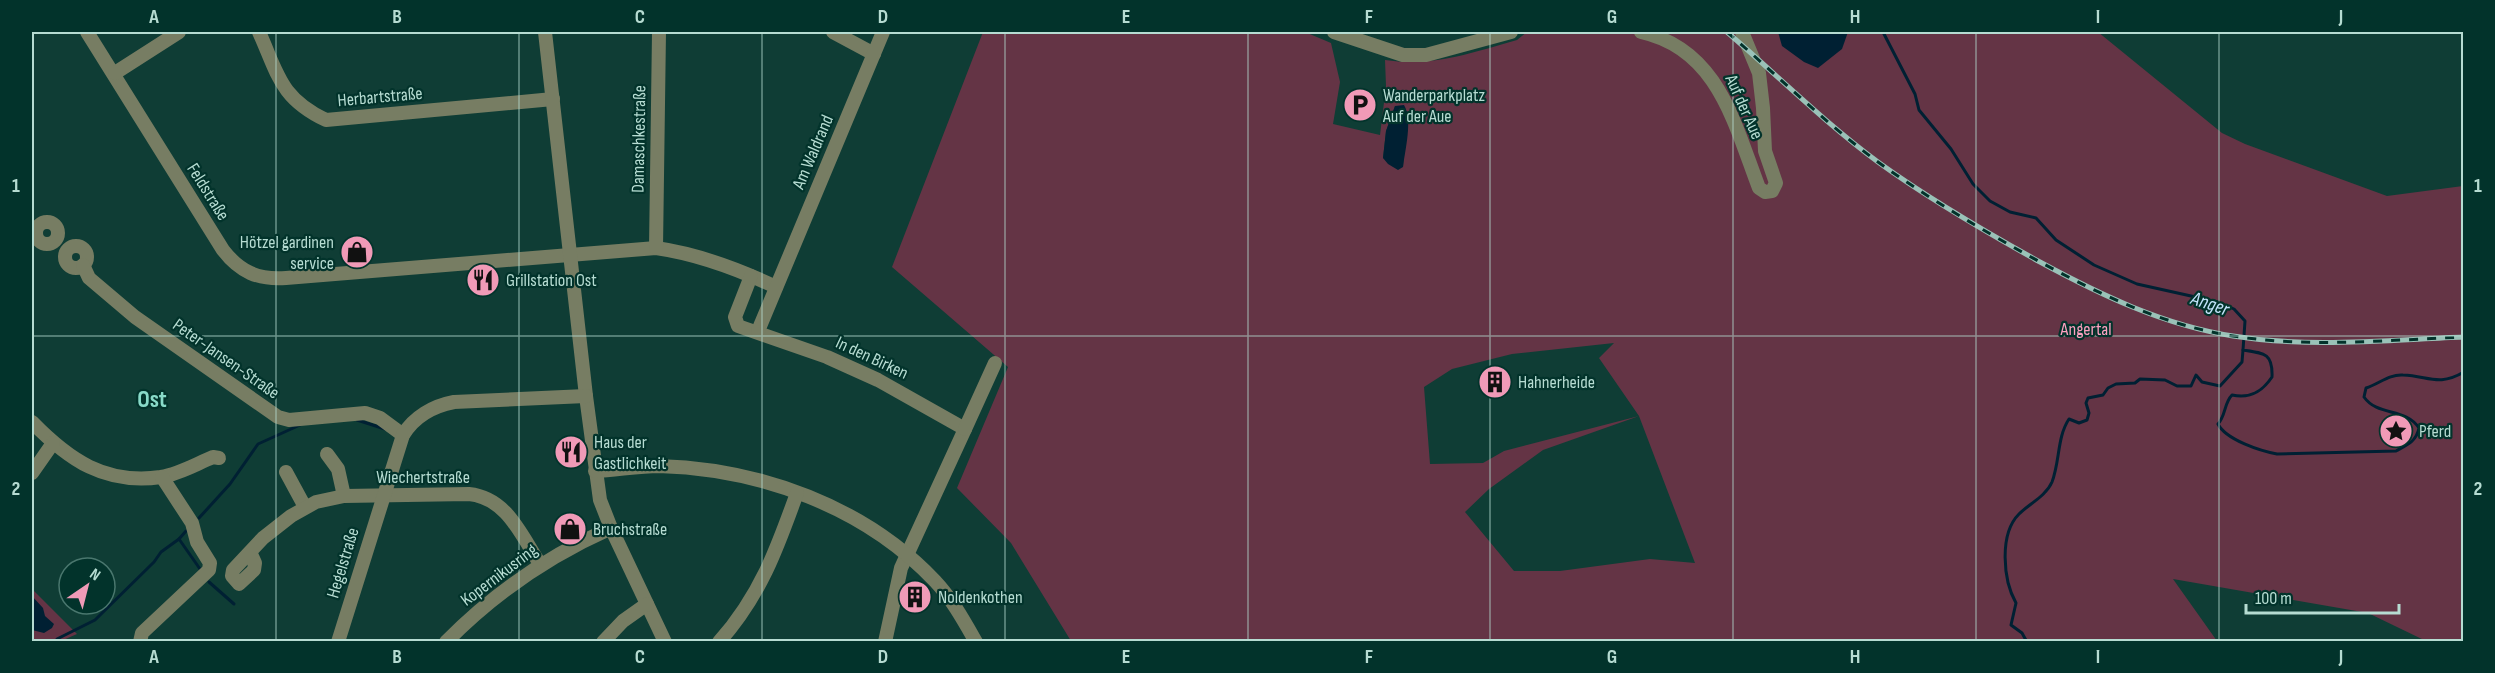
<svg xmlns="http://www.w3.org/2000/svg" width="2495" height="673" viewBox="0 0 2495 673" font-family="'Sofia Sans Condensed',sans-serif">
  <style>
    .green { fill: #643445; fill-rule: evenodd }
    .water { fill: #002033 }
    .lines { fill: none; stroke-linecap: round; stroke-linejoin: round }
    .stream { stroke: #002033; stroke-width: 3 }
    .minor { stroke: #777d63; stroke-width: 14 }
    .rail-casing { stroke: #9ac2b8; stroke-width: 5 }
    .rail { stroke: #02332b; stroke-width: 3; stroke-dasharray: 9; stroke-linecap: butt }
    .grid { fill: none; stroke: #b6dcd2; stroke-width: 1.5; stroke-opacity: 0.55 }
    .labels { text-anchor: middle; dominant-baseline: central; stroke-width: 4.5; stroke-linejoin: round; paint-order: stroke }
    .poi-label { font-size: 18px; fill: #b6dcd2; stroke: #02332b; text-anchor: start }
    .street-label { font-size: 18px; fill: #b6dcd2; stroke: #02332b }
    .park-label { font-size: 18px; fill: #fea1c1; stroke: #02332b }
    .water-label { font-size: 20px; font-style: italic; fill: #c3e4fb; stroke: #02332b }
    .district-label { font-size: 24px; font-weight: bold; fill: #88dac8; stroke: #02332b }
    .neatline { fill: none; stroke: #b6dcd2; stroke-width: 2 }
    .grid-label { font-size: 20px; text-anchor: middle; font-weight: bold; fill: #b6dcd2 }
  </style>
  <rect width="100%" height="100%" fill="#0f3d35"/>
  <g class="green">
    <path d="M983 32H1305L1331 43 1340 82 1333 124 1380 135 1386 86 1385 60C1433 67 1471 53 1517 40L1527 32H2098L2222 133 2245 144 2387 196 2463 186V641H2426L2368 613 2173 579 2217 641H1071L1011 543 957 488 1008 367 892 267ZM1395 106 1408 112 1403 167 1383 158 1386 131ZM1614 343 1599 358 1639 416 1504 451 1483 463 1430 464 1424 387 1452 369 1512 354ZM1639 416 1695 563 1650 559 1560 571H1514L1465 512 1489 489 1543 450Z"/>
    <polygon points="32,589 77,634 61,641 32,641"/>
  </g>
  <g class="water">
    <polygon points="1778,32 1848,32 1842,49 1818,68 1804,62 1782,46"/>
    <path d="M1404 105C1413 120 1405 150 1403 167L1398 170 1388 164 1383 158 1386 131 1395 106Z"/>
    <polygon points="32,596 43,608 45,616 54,624 52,628 44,633 32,630"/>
  </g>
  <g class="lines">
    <g class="stream">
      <path d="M1883 32 1915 94 1919 110 1951 149 1973 184 1990 201 2010 212 2036 218 2056 240 2094 265 2137 284 2218 302 2234 309 2245 321 2243 350C2264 353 2273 353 2272 377 2262 392 2250 399 2232 395 2224 403 2226 415 2218 424 2226 440 2261 451 2277 454L2396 451C2407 445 2416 442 2419 428 2405 407 2378 417 2364 397L2366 388C2379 384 2389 374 2403 375 2429 376 2438 387 2464 372"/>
      <polyline points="357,420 385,429"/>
      <polyline points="199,518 230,484 258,444 300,425"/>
      <polyline points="179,539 186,531"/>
      <polyline points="209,582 234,604"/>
      <polyline points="57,639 95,620 154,562 161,552 179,539 200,569"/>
      <path d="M2027 642 2022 633 2011 625 2016 603C2003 580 1999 534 2019 514 2029 504 2046 496 2052 482 2060 461 2057 437 2069 419L2079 423 2087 420 2089 413 2086 403 2088 398 2103 395 2108 388 2116 384 2135 383 2140 379 2165 380 2177 386H2191L2196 375 2202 382 2220 386 2242 362 2243 350"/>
    </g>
    <g class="minor">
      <path d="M87 32 223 250C240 272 258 280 286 278L656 248C698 254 738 269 776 287"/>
      <path d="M259 32C278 74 280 98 326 120L553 99"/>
      <polyline points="545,32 586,396 600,500 611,528 665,642"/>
      <polyline points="833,32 874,54"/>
      <polyline points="1334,32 1403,55 1426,55 1511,32"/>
      <path d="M1641 32C1718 49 1734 123 1759 188L1765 192 1772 191 1776 183 1765 151 1763 108 1759 73 1742 32"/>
      <polyline points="115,73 179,32"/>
      <circle cx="47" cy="233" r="11"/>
      <circle cx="76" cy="257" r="11"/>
      <polyline points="656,248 659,32"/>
      <polyline points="83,265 89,278 135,317 278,417 289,420 365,413 380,418 403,435"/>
      <polyline points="751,276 735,317 738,326 827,357 878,380 965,429 901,568 885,642"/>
      <polyline points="758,331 883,32"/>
      <path d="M32 422C69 460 105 485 161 477 179 474 196 464 213 457L219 458"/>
      <polyline points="965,429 995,363"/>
      <polyline points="327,454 338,469 344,496"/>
      <path d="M595 471C617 470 638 466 659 466 760 469 864 506 935 581 952 599 964 621 976 642"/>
      <polyline points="286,472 305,507"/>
      <polyline points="32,473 53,443"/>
      <path d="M250 552 255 563 254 570 239 584 232 576 233 570 263 538 291 516 316 502 344 496 469 494C507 498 521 535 540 564"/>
      <polyline points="140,642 142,633 209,570 210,563 197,542 192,523 162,477"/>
      <path d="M338 642 403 435C414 417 433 406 454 402L586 396"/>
      <path d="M446 642C495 592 548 556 611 528"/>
      <polyline points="603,642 623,621 647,604"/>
      <path d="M719 642C760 596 777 549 797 493"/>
    </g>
    <defs>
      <path id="rail" d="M1727 32C1777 75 1825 123 1878 162 1929 199 1984 231 2040 262 2101 295 2163 325 2233 336 2308 348 2387 340 2464 337"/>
    </defs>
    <use href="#rail" class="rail-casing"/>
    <use href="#rail" class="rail"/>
  </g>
  <path class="grid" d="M276 32V642M519 32V642M762 32V642M1005 32V642M1248 32V642M1490 32V642M1733 32V642M1976 32V642M2219 32V642M32 336H2464"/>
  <defs>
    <symbol id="parking-disc" viewBox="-11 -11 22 22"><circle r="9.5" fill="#f09ab7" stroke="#02332b"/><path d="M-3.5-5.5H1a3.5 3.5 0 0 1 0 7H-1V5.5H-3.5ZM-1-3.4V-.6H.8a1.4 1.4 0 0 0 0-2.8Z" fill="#111"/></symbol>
    <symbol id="shop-disc" viewBox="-11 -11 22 22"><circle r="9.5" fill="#f09ab7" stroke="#02332b"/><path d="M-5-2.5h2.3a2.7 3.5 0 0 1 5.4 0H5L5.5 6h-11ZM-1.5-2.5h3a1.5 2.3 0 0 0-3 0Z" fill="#111"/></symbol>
    <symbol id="restaurant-disc" viewBox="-11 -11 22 22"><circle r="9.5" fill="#f09ab7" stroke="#02332b"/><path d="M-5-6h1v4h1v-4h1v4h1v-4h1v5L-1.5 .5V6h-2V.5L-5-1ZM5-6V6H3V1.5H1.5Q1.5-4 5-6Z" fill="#111"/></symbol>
    <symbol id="building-disc" viewBox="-11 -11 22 22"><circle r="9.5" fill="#f09ab7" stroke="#02332b"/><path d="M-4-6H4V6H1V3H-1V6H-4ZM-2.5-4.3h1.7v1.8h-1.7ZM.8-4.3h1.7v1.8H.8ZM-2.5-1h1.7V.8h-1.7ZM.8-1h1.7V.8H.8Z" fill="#111"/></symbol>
    <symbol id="sight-disc" viewBox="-11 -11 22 22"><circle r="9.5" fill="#f09ab7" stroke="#02332b"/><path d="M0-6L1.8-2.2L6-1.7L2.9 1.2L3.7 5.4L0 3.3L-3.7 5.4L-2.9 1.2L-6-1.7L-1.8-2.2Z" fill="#111"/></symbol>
  </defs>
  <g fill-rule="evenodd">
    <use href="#parking-disc" x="1341" y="86" width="38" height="38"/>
    <use href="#shop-disc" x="338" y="233" width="38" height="38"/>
    <use href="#restaurant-disc" x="464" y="261" width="38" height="38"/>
    <use href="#building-disc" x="1476" y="363" width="38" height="38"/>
    <use href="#sight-disc" x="2377" y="412" width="38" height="38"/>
    <use href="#restaurant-disc" x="552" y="433" width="38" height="38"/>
    <use href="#shop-disc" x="551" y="510" width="38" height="38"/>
    <use href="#building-disc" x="896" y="578" width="38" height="38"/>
  </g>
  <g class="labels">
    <g class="poi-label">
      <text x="1383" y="95">Wanderparkplatz<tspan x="1383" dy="21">Auf der Aue</tspan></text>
      <text x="334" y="242" text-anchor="end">Hötzel gardinen<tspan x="334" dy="21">service</tspan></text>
      <text x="506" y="280">Grillstation Ost</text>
      <text x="1518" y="382">Hahnerheide</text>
      <text x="2419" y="431">Pferd</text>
      <text x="594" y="442">Haus der<tspan x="594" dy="21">Gastlichkeit</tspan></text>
      <text x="593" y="529">Bruchstraße</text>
      <text x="938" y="597">Noldenkothen</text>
    </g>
    <g class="street-label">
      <text transform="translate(380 97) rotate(-5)">Herbartstraße</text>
      <text transform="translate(1744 107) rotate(66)">Auf der Aue</text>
      <text transform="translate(639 139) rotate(-89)">Damaschkestraße</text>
      <text transform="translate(813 152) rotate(-67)">Am Waldrand</text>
      <text transform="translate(208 192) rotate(58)">Feldstraße</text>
      <text transform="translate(872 358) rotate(25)">In den Birken</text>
      <text transform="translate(226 359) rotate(35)">Peter-Jansen-Straße</text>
      <text x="423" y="477">Wiechertstraße</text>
      <text transform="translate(343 563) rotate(-73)">Hegelstraße</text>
      <text transform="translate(499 575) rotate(-37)">Kopernikusring</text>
    </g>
    <g class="park-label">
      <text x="2086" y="329">Angertal</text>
    </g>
    <g class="water-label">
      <text transform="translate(2210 304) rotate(19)">Anger</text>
    </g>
    <g class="district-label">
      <text x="152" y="399">Ost</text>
    </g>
  </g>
  <rect width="2495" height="673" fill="none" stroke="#02332b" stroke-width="66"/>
  <g transform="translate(87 586) rotate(35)"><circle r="28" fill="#02332b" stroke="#4a776e" stroke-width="1.5"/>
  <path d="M0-4.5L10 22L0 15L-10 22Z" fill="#f09ab7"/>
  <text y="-9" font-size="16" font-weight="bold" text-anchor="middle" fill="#b6dcd2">N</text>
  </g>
  <path d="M2246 604v9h153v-9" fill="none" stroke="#b6dcd2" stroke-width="3"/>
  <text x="2255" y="604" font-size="18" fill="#b6dcd2" stroke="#02332b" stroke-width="4.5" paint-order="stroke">100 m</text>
  <rect x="33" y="33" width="2429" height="607" class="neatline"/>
  <g class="grid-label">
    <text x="154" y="23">A</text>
    <text x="397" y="23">B</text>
    <text x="640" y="23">C</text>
    <text x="883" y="23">D</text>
    <text x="1126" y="23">E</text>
    <text x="1369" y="23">F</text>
    <text x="1612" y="23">G</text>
    <text x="1855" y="23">H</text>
    <text x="2098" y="23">I</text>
    <text x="2341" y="23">J</text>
    <text x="16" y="192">1</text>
    <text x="2478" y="192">1</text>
    <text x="16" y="495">2</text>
    <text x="2478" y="495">2</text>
    <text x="154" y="663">A</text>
    <text x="397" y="663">B</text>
    <text x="640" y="663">C</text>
    <text x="883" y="663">D</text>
    <text x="1126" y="663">E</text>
    <text x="1369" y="663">F</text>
    <text x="1612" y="663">G</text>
    <text x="1855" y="663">H</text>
    <text x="2098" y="663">I</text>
    <text x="2341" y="663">J</text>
  </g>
</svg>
